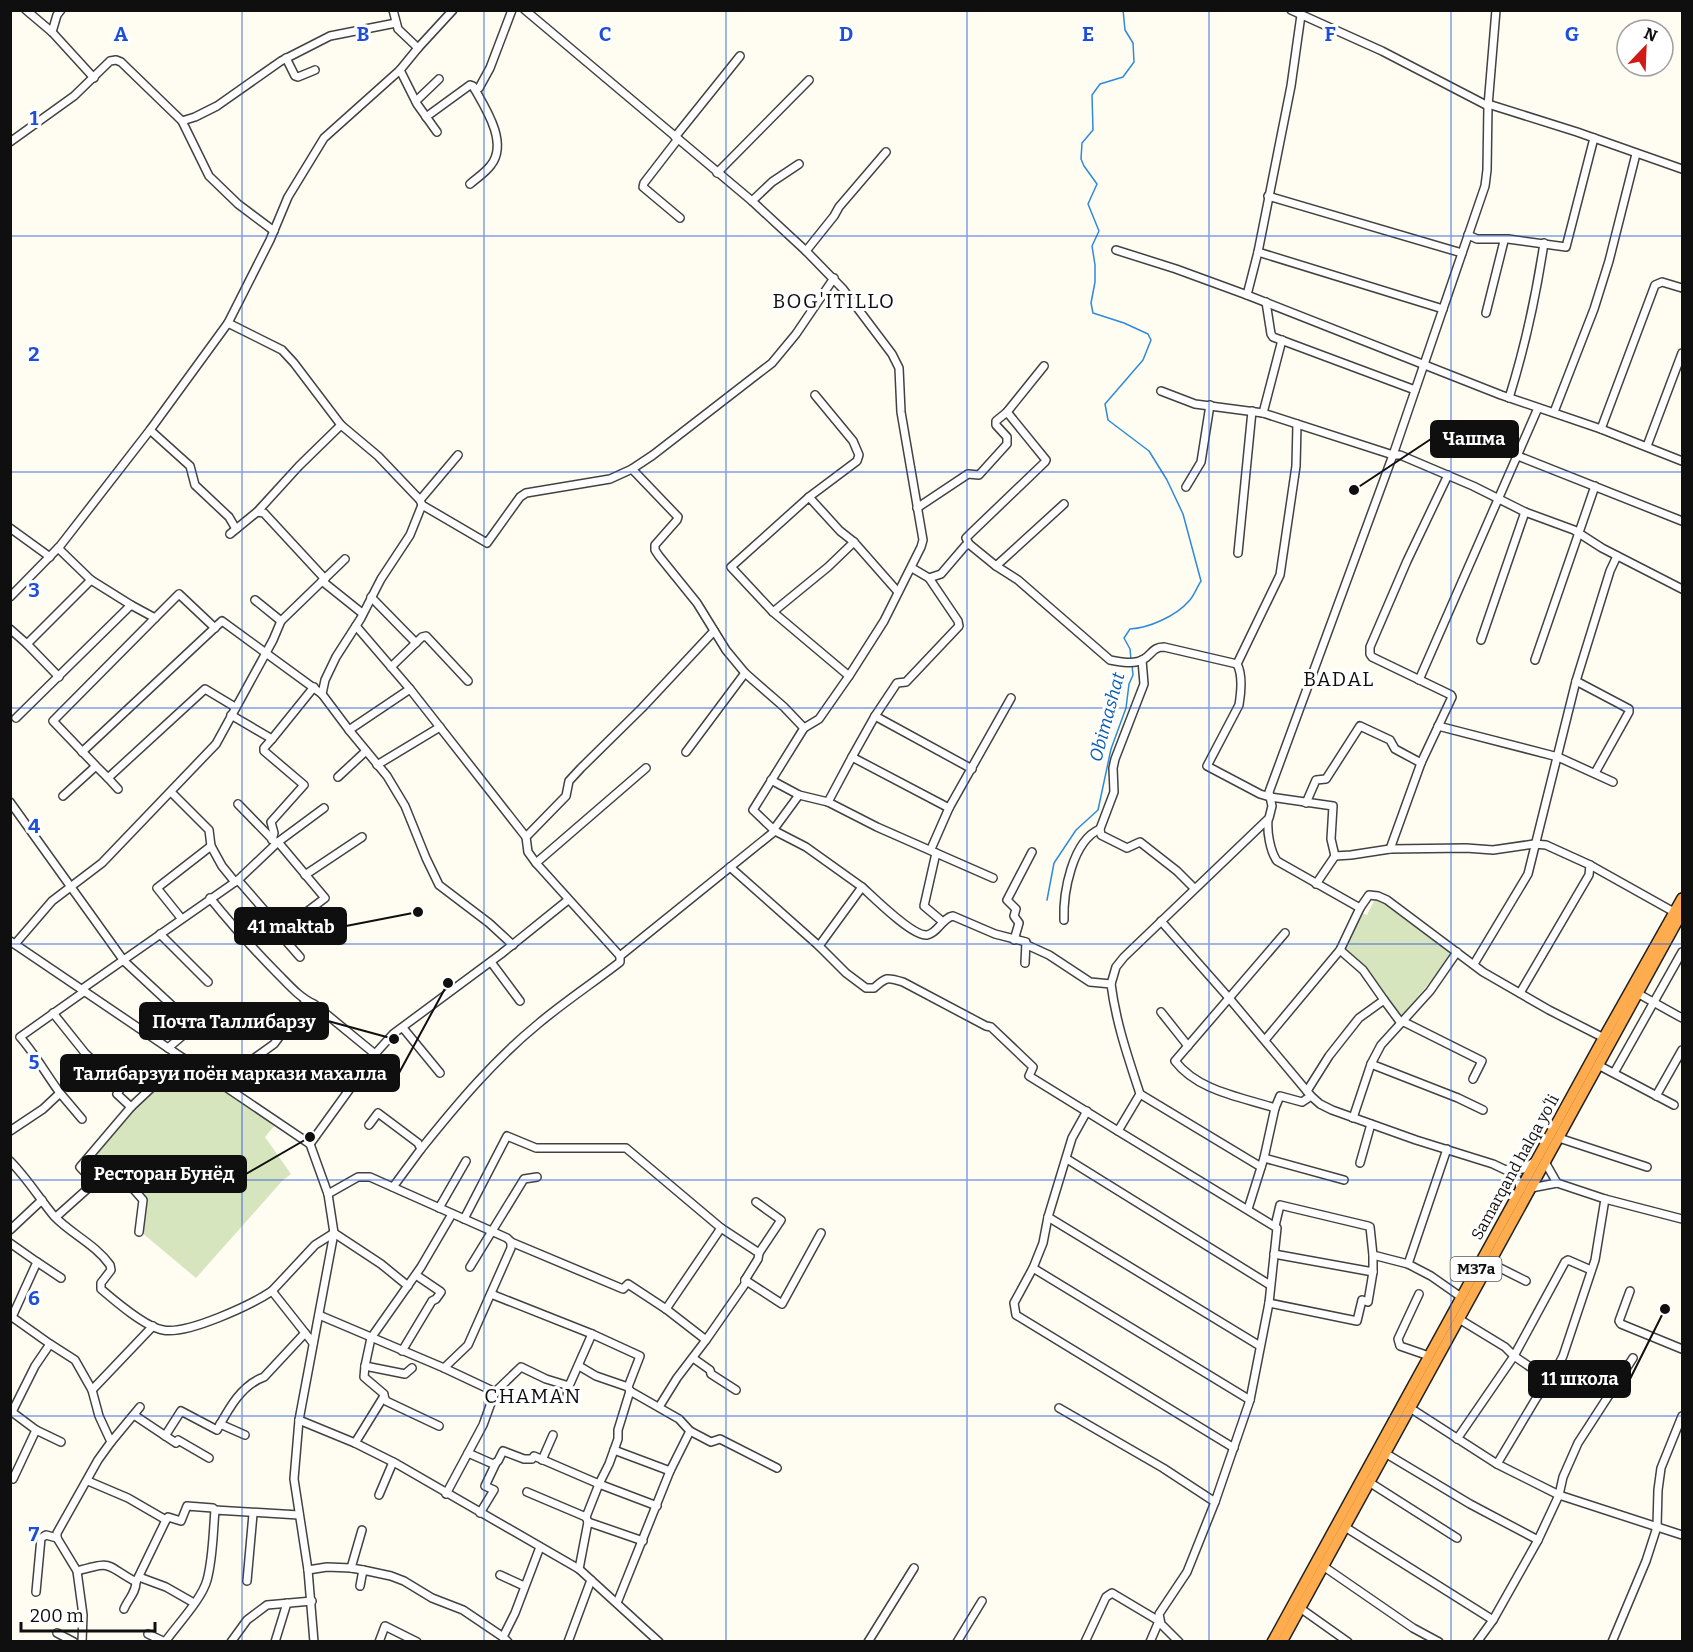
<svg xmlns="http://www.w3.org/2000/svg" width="1693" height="1652" viewBox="0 0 1693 1652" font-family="Bitter,serif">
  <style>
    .cemetery { fill: #d6e5be }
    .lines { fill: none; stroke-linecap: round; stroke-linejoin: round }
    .stream { stroke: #2d8add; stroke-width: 1.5 }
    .minor-casing { stroke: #424242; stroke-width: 10 }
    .highway-casing { stroke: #202020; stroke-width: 12 }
    .minor { stroke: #fff; stroke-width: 7 }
    .highway { stroke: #ffac4f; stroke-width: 9 }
    .grid { fill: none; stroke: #1d4ed8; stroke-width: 1.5; stroke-opacity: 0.55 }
    .labels { text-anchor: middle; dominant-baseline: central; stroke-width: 6; stroke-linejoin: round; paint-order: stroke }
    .shield { fill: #fff; stroke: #575757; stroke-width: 1.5 }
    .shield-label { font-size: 15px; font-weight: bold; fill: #0f0f0f }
    .street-label { font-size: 16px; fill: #0f0f0f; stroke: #fff }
    .water-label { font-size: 18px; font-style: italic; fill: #095bb0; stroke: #fff }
    .quarter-label { font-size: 20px; letter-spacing: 1.5px; fill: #0f0f0f; stroke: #fff }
    .grid-label { font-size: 20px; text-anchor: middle; font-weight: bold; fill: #1d4ed8; stroke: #fff; stroke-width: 6; stroke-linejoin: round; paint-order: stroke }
    .leader { fill: none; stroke: #0f0f0f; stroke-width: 2 }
    .callout-dot { fill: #0f0f0f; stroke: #fff; stroke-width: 2 }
    .callout { fill: #0f0f0f; stroke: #0f0f0f; stroke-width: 2 }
    .callout-label { font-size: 18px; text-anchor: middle; font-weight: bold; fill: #fff }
  </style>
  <rect width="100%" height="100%" fill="#fffdf1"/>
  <g class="cemetery">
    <polygon points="1377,895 1454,953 1401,1017 1365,966 1345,948 1362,913 1367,915"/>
    <polygon points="183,1064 199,1074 200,1080 204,1082 214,1082 276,1124 265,1137 291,1174 283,1180 196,1278 141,1232 145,1199 117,1165 92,1155 137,1106"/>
  </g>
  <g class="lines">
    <g class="stream">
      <path d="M1123 10 1125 30 1133 43 1134 62 1123 77 1100 84 1092 95 1093 130 1082 143 1081 159 1084 166 1097 184 1088 204 1099 231 1092 246 1095 265V282L1091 303 1093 313 1124 323 1148 334 1151 340 1143 360 1105 404 1108 420 1149 451 1167 480 1183 514 1201 581C1197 587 1194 596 1189 601 1176 616 1149 628 1130 629L1124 638 1130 649 1131 660"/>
      <polyline points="1047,900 1054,863 1076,830 1098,810 1111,749 1126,708 1129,684 1133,675 1132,665"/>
    </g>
    <defs>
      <g id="minor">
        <polyline points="26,10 52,32 94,78"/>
        <polyline points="393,10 398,29 418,48"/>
        <polyline points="525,10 752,201 806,251 843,289 892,354 899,368 901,412 923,540 921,547 884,621 849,676 819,719 804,728 753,810 775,831 806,847 862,887 819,946"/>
        <polyline points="1291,10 1382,51 1488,106"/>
        <polyline points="52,32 57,15 61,10"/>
        <polyline points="286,58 295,76 298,77 315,70"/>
        <polyline points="400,70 417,104 437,132"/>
        <polyline points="475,89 479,88 490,68 512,10"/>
        <polyline points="416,101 439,79"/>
        <polyline points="1488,104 1577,132 1682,169"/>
        <path d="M426 117 470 85 473 86C484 106 509 142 491 165 486 172 477 178 470 184"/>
        <polyline points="182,121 195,117 217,106 281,61 330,36 396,23"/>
        <polyline points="675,137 740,56"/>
        <polyline points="678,139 644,183 643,187 680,218"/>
        <polyline points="10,142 74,96 110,61 116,60 121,62 182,121 209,176 238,204 274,231"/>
        <polyline points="717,173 809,80"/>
        <polyline points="1268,196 1462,253"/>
        <polyline points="752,201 772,182 799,164"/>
        <polyline points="1468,235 1477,239 1508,239 1566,247 1594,138"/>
        <polyline points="1116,250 1176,269 1247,295 1501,395 1601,429 1682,461"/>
        <polyline points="806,251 834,216 839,207 886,152"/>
        <polyline points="1258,252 1443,309"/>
        <polyline points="1247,295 1258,252 1291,86 1301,15"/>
        <polyline points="1266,302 1271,334 1273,337 1415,390"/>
        <polyline points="1486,313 1504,241"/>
        <polyline points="228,323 282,350 294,363 341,425 378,456 420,500 422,505 487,543 520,497 526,493 610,479 632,469 653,455 772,363 796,334 834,278"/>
        <polyline points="1161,391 1195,404 1263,413 1393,455 1400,455 1473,486 1525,512 1574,530 1602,548 1682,589"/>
        <path d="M1509 398C1525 347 1536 296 1544 243"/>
        <polyline points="1554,412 1594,309 1609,261 1636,154"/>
        <polyline points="1263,413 1282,340"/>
        <path d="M1297 424 1296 466 1280 575 1237 664C1243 675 1241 693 1239 705L1207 766 1260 794 1270 797 1333 806 1331 839 1335 856"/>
        <polyline points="1601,429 1655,285 1662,282 1682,288"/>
        <polyline points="150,430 190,466 195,485 229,517 236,529"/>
        <polyline points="1647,446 1682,353"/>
        <polyline points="1518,456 1682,521"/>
        <polyline points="632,469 678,517 677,520 655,545 655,550 659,556 697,603 726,650 745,673 784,707 804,728"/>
        <polyline points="1186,487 1201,462 1210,405"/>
        <polyline points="809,497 857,461 859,455 853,441 815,395"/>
        <polyline points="420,500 458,455"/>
        <polyline points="917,508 968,474 979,475 1007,444 1007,437 996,425 996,421 1007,412 1044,366"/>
        <polyline points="257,512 299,466 341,425"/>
        <polyline points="10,528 50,557"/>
        <polyline points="230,534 257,512 264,513 325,579"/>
        <polyline points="969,544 966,538 971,533 1045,462 1046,460 1007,412"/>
        <polyline points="58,548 91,580 131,605"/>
        <polyline points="1238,553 1252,411"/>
        <polyline points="996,566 1064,504"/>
        <path d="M912 568 929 578 941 574 965 546 969 544 996 566 1018 580 1110 660C1120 662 1135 665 1144 659 1152 654 1153 647 1164 647L1237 664"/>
        <polyline points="322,581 362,613"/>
        <polyline points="10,597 60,546 150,430 228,323 270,240 288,197 324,138 400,70 418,48 453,10"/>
        <polyline points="371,597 416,643"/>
        <polyline points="255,600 281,621"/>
        <polyline points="773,612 828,567 854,542"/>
        <polyline points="155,618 179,594 215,628"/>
        <polyline points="356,626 410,689 526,837 528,852 536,863 620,956 775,831"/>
        <polyline points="10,629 27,644 91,580"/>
        <polyline points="1481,640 1525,512"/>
        <polyline points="27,644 59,677"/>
        <polyline points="1142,660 1144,684 1115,759 1113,768 1114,792 1100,829 1101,835 1127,848 1140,842 1177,871 1194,888"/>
        <polyline points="1535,660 1595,486"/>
        <polyline points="391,667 422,637 426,636 468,681"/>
        <polyline points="849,676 773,612 731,567 809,497 840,531 854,542 898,592"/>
        <polyline points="1419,680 1538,408"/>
        <polyline points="1576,681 1629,709 1629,712 1595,773"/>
        <polyline points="322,694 325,680 336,657 361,618 381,579 410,535 422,505"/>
        <polyline points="231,715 272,739 314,687"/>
        <polyline points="875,716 972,769"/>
        <polyline points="16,718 131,605 155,618 53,721 96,766 63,796"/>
        <polyline points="1438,726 1558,757 1613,782"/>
        <polyline points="349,730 410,689"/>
        <polyline points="272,739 264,748 264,751 304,785 271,822 274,833 272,840"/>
        <polyline points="82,752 222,621 322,694 349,730 387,776 405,806 426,858 439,885 489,923 513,945"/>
        <polyline points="686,752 745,673"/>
        <polyline points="852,757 875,716 897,683 906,682 959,626 958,621 929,578"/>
        <polyline points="377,765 440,727"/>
        <polyline points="98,768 108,778 205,689 235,707"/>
        <polyline points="338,777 366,751"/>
        <polyline points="108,778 118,789"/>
        <polyline points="771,780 799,795 828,802 877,827 936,853"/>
        <polyline points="171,792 209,830 211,846 157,888 181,918"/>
        <polyline points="10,802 124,961 194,1026 168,1048"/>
        <polyline points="828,802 852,757 949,808"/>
        <polyline points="1306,803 1316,780 1326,779 1360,726 1390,740 1395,749 1421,763"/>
        <polyline points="238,804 274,841"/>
        <path d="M1268 820C1267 832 1270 851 1277 861L1360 908"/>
        <polyline points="774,829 799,795"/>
        <polyline points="526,837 566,796 569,781 581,768 642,708 714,631"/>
        <polyline points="278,842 325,898 279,933"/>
        <polyline points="211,846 222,866 235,882"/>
        <polyline points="931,849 949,808 1011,698"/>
        <polyline points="1390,849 1421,763 1452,697 1451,695 1372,657 1370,654 1370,647 1407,561 1448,475"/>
        <polyline points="1335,856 1351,855 1390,849 1466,848 1493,850 1534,844 1546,845 1590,865 1674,912"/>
        <polyline points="536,863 646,768"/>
        <path d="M730 867 819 946 846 973 866 988H874C886 977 887 977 903 982L986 1026 991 1027 1033 1067 1029 1076 1118 1131"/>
        <polyline points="305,875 362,837"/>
        <polyline points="238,880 278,926 279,933 300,957"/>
        <polyline points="1316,884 1335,856"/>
        <path d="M862 887C873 897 913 937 927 935 938 933 942 918 953 916L995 934 1026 942 1025 963"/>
        <path d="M210 898C232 925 254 950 278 974 289 985 300 998 314 1004L375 1054"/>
        <path d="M1064 920C1063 893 1072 841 1100 829"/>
        <polyline points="1161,921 1229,998 1311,1096 1320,1104 1332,1110 1416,1140 1493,1164 1514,1174 1519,1183 1520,1189"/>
        <polyline points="943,922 924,906 936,853 993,878"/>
        <path d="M1285 933 1175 1061C1198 1091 1241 1097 1275 1108L1280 1096 1302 1102 1311 1096"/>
        <polyline points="160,934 208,982"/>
        <polyline points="1014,940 1019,923 1014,916 1016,909 1007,900 1032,852"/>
        <polyline points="10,941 310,1144 328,1194 334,1233 299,1420 294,1479 308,1570 314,1642"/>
        <polyline points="15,944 52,901 102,863 216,744 273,640 281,621 345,559"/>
        <path d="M1027 945 1049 955 1090 982 1111 984C1116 1023 1128 1057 1140 1094L1118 1131 1277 1228 1269 1303 1250 1400 1215 1502 1187 1572 1159 1614 1161 1624 1179 1642"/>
        <polyline points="1340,950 1363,970 1384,1000"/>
        <polyline points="491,962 520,1001"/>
        <polyline points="1474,964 1528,874 1576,681 1610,571 1617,556"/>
        <polyline points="1111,984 1116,967 1124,957 1269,818 1272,806 1269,792 1393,455 1485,186 1487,170 1488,106 1496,10"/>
        <polyline points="82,989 238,880 278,842 324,808"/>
        <polyline points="1520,993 1589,875 1590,865"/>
        <polyline points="1637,993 1682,1018"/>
        <polyline points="1161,1012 1188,1046"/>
        <polyline points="53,1013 85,1053 121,1088 117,1094 131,1107 80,1167 94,1182"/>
        <polyline points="194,1026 216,1010"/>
        <polyline points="403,1028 440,1073"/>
        <polyline points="1265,1040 1340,950 1360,908 1369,895 1378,896 1387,900 1483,972 1549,1010 1604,1038"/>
        <polyline points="1371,1064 1458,1098 1483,1110"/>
        <polyline points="1598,1065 1674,1105"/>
        <polyline points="1614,1073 1682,952"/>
        <polyline points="220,1083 274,1044 306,1001"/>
        <polyline points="1307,1091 1329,1056 1359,1018 1384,1000 1401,1023 1430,991 1457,952"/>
        <path d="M60 1093C46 1074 35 1054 20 1037L85 991"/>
        <polyline points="1140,1094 1261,1167"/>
        <polyline points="1656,1096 1682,1050"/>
        <polyline points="131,1107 183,1058"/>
        <polyline points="1087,1111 1072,1138 1048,1217 1260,1346"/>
        <polyline points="1353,1118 1371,1064 1381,1045 1401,1023 1404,1022 1482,1061 1473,1079"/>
        <polyline points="369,1125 378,1113 418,1143 421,1149 393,1187"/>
        <polyline points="10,1131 43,1109 60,1093 82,1119"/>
        <polyline points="1559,1138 1647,1167"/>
        <polyline points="310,1144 375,1054 393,1034 501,954 568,900"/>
        <path d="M421 1149C457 1104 494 1060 538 1024 564 1002 593 983 620 962V956"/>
        <polyline points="1447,1149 1408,1264 1431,1276 1461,1297"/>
        <polyline points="1264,1158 1344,1180"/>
        <polyline points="1067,1159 1270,1285"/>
        <path d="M10 1161C27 1178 39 1198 54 1216 71 1234 95 1244 110 1265L111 1270 101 1283V1289C115 1301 145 1327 163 1330 187 1335 251 1305 272 1291L313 1343"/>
        <polyline points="1545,1162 1557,1183"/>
        <polyline points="1360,1163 1371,1124"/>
        <polyline points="1508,1169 1523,1169 1534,1162"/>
        <polyline points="1531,1188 1557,1183 1605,1199 1682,1219"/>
        <polyline points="756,1202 781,1220 759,1253"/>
        <polyline points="439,1208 466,1161"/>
        <polyline points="1248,1209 1264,1158 1275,1108"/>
        <polyline points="56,1217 113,1166 143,1200 139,1232"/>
        <polyline points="1048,1217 1043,1243 1033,1268 1250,1400"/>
        <polyline points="464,1219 507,1136 536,1148 626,1148 721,1228 666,1309"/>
        <polyline points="1275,1226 1280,1205 1368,1226 1370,1227 1373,1255 1408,1264"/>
        <polyline points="721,1228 759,1253 758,1259 745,1280 782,1304 821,1233"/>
        <polyline points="10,1230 42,1200"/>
        <polyline points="511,1242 623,1289 628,1284 666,1309 706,1340 677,1378 659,1407"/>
        <polyline points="10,1243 37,1262 12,1317 50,1344"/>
        <polyline points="1274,1254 1373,1272 1373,1255"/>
        <polyline points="37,1262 61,1278"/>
        <polyline points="1490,1263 1526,1281"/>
        <polyline points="470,1267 524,1179 537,1177"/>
        <polyline points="1033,1268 1014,1303 1016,1315 1234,1448"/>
        <polyline points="272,1291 315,1245 334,1233 381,1264 408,1286"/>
        <polyline points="1630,1291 1619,1321 1621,1324 1682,1349"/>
        <polyline points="491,1294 592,1334 569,1386"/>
        <polyline points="1419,1294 1398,1339 1400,1346 1429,1356"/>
        <polyline points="1269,1303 1357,1321 1362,1300 1368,1302 1373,1272"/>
        <polyline points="319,1315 444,1368 468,1345 511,1248 511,1242 507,1238 370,1177 358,1177 328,1194"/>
        <polyline points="1459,1319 1505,1347 1514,1356 1549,1380"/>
        <polyline points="706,1340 745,1284 745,1280"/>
        <polyline points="402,1351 432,1301 436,1299 441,1292 416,1275"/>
        <polyline points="693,1358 710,1370 711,1374 736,1390"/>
        <polyline points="579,1366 596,1376 628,1387"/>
        <polyline points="412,1368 405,1374 365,1366 371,1338 421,1267 452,1214"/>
        <polyline points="444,1368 495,1392 521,1367 546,1379 569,1386 566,1400"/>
        <polyline points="92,1390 153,1326"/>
        <polyline points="495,1392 483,1425 468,1453 493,1464 498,1461 503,1451 524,1459 532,1459 534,1456 599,1484 609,1464 618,1439 618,1430 630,1391 628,1387 640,1356 592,1334"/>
        <polyline points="384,1396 386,1401 439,1426"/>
        <polyline points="1059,1408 1163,1468 1215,1502"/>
        <polyline points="1410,1408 1497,1464 1559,1495 1682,1535"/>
        <polyline points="134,1415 176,1443 178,1440 209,1458"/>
        <polyline points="299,1420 355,1443 397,1464 579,1569 659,1642"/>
        <polyline points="220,1424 245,1435"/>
        <polyline points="36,1430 61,1442"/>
        <polyline points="690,1431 711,1442 720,1439 777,1468"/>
        <path d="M165 1436 181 1411 217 1430C228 1410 241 1385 264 1377L305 1333"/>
        <polyline points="1457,1439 1514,1356 1565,1262 1568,1260 1591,1270"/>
        <polyline points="111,1442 140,1407"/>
        <polyline points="355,1443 384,1396 384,1394 364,1377 365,1366"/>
        <polyline points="614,1450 670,1471"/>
        <polyline points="1385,1453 1470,1504 1538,1540"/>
        <polyline points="542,1460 553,1435"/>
        <polyline points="1497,1464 1537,1397 1554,1373 1563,1356 1595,1260 1605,1199"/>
        <polyline points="13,1479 36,1430 12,1412 35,1366 50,1344 75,1360 92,1390 99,1416 111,1442 98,1460 57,1533 57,1538 77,1571 83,1615 82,1642"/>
        <polyline points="1369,1482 1457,1538"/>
        <polyline points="527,1492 586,1517"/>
        <polyline points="446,1494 468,1453"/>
        <polyline points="379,1495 393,1462"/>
        <polyline points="480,1513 494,1490 485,1486 496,1463"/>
        <polyline points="166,1520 168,1517 181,1521 187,1506 213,1508 215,1510"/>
        <polyline points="588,1522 643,1541"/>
        <polyline points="1345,1527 1493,1620"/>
        <polyline points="362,1530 351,1568 363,1570"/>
        <polyline points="1323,1566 1413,1628 1439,1642"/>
        <polyline points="579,1569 588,1522 586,1517 599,1484 657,1506"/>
        <polyline points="308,1570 327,1567 351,1568"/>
        <path d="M77 1571C115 1560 104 1565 136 1582L166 1520 128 1498 88 1481"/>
        <polyline points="500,1575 524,1586"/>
        <polyline points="139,1577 166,1587 194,1603"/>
        <polyline points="247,1581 253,1514"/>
        <polyline points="360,1586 363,1570 391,1576 404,1581 432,1598 463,1610 503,1637"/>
        <polyline points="36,1592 41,1538 46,1535 57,1538"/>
        <polyline points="617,1603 670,1471 690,1431 679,1419 630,1391"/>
        <polyline points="1300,1608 1348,1642"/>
        <path d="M124 1609C128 1599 136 1593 136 1582"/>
        <polyline points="57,1633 74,1642"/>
        <polyline points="148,1634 165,1642"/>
        <path d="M165 1642C177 1625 202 1599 207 1580 213 1558 213 1533 215 1510L299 1515"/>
        <polyline points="231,1642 247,1620 267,1605 312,1601"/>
        <polyline points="275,1642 287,1603"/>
        <polyline points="379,1642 385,1626 417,1642"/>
        <polyline points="508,1642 503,1637 515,1613 540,1547"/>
        <polyline points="568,1642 591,1580"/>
        <polyline points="868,1642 914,1568"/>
        <polyline points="957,1642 982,1601"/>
        <polyline points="1085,1642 1106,1597 1112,1593 1159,1621 1150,1642"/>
        <polyline points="1477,1642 1493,1620 1538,1540 1559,1495 1563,1477 1578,1443 1633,1358"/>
        <polyline points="1612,1642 1646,1561 1657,1527 1658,1490 1661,1468 1682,1416"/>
      </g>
      <g id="highway">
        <polyline points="1272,1642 1601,1042 1682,898"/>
        <polyline points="1282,1642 1682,913"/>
      </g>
    </defs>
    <use href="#minor" class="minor-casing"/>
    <use href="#highway" class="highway-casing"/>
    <use href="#minor" class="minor"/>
    <use href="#highway" class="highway"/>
  </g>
  <path class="grid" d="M242 10V1642M484 10V1642M726 10V1642M967 10V1642M1209 10V1642M1451 10V1642M10 236H1682M10 472H1682M10 708H1682M10 944H1682M10 1180H1682M10 1416H1682"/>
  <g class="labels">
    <rect class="shield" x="1450.5" y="1257" width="51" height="24" rx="4.5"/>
    <g class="shield-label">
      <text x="1476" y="1269">M37a</text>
    </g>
    <g class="street-label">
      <text transform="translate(1515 1167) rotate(-61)">Samarqand halqa yoʻli</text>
    </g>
    <g class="water-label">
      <text transform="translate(1107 717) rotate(-75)">Obimashat</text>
    </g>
    <g class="quarter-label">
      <text x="834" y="301">BOG'ITILLO</text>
      <text x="1339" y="679">BADAL</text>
      <text x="533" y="1396">CHAMAN</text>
    </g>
  </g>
  <g class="grid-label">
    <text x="121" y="41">A</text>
    <text x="363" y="41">B</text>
    <text x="605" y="41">C</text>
    <text x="846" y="41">D</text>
    <text x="1088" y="41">E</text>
    <text x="1330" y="41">F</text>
    <text x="1572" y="41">G</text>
    <text x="34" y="125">1</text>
    <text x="34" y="361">2</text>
    <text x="34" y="597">3</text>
    <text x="34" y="833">4</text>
    <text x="34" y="1069">5</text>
    <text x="34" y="1305">6</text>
    <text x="34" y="1541">7</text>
  </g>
  <path class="leader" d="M1354 490L1431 439M418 912L346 926M394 1039L328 1021M448 983L399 1073M310 1137L246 1174M1665 1309L1630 1379"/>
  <g class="callout-dot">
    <circle cx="1354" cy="490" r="6"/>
    <circle cx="418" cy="912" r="6"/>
    <circle cx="394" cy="1039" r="6"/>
    <circle cx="448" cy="983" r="6"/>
    <circle cx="310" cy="1137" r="6"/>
    <circle cx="1665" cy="1309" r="6"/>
  </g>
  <g class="callout">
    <rect x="1431" y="421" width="87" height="36" rx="6"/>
    <rect x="235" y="908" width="111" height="36" rx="6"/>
    <rect x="140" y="1003" width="188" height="36" rx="6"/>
    <rect x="61" y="1055" width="338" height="36" rx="6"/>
    <rect x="82" y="1156" width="164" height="36" rx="6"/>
    <rect x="1529" y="1361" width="101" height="36" rx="6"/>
  </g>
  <g class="callout-label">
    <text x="1474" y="445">Чашма</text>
    <text x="291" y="933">41 maktab</text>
    <text x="234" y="1028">Почта Таллибарзу</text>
    <text x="230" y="1080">Талибарзуи поён маркази махалла</text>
    <text x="164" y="1180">Ресторан Бунёд</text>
    <text x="1580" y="1385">11 школа</text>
  </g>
  <rect width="1693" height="1652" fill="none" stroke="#0f0f0f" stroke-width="24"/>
  <g transform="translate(1645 48) rotate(23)"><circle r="28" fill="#ffffff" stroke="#9f9f9f" stroke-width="1.5"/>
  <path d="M0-4.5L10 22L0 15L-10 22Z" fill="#d01a16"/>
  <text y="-9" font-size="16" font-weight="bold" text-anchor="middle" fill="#0f0f0f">N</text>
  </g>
  <path d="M21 1622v9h134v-9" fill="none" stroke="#0f0f0f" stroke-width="3"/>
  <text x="30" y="1622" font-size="18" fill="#0f0f0f" stroke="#ffffff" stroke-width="4.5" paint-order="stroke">200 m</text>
</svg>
